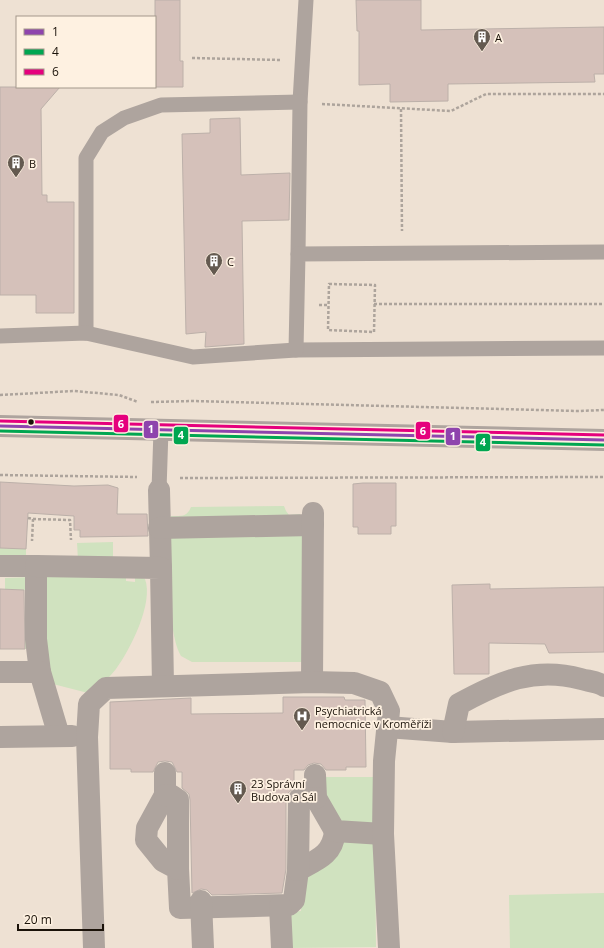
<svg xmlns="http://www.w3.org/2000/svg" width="604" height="948" viewBox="0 0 604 948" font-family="'Open Sans',sans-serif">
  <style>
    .green { fill: #d0e2bf }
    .building { fill: #d5c1ba; stroke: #bcb0a9 }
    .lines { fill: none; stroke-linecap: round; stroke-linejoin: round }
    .path { stroke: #ada49c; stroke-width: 2.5; stroke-dasharray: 3 2; stroke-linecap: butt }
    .service { stroke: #aea49e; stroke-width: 15 }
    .pedestrian { stroke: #aea49e; stroke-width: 22 }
    .tertiary { stroke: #aea49e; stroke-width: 22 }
    .bus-1-casing { stroke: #fef1e1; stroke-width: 6 }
    .bus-2-casing { stroke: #fef1e1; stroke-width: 6 }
    .bus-3-casing { stroke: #fef1e1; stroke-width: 6 }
    .bus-1 { stroke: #8e44ad; stroke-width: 3 }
    .bus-2 { stroke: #00a651; stroke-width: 3 }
    .bus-3 { stroke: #e5007d; stroke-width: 3 }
    .bus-dot { fill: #1a1209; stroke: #fef1e1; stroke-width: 1.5 }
    .labels { text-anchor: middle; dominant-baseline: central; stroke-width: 3.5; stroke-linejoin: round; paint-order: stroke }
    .poi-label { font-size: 11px; fill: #1a1209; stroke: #fef1e1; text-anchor: start }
    .line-badge { stroke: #fef1e1; stroke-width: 1.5 }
    .badge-label { font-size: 11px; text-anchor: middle; font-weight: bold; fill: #fff }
  </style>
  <rect width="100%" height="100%" fill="#eee1d3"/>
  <g class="green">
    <path d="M284 506 286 511 289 515 300 514V526L304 525 303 662H192L181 656C165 628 171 551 171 516 182 516 187 517 191 507Z"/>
    <polygon points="113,542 113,558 78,560 77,543"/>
    <polygon points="0,548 26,549 26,560 0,560"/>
    <path d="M39 575H126V581L135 582V575L145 579C154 603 130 650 116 669 109 678 100 686 92 694L49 683Z"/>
    <polygon points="32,577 32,649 25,649 25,590 5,590 5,578"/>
    <polygon points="320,777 374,777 375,829 342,826 330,815"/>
    <polygon points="344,839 375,839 376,947 285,948 284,912 301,911 300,884"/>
    <polygon points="604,893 604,948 510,948 509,895"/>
  </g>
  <g class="building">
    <polygon points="155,0 180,0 180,61 183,61 183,87 155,87"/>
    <polygon points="356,0 421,0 421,30 604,27 604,74 594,74 595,82 448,84 448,101 390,102 390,84 359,85 359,31 357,31"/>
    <polygon points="0,87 60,87 41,109 42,195 47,195 47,202 74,202 74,313 36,313 36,295 0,295"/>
    <polygon points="240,118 241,175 290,173 289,220 242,221 244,344 205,347 206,332 186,334 182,134 210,133 210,119"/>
    <polygon points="0,482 74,486 108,485 118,488 117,514 147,514 148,536 80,537 80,530 74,530 74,516 28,513 26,549 0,548"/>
    <polygon points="363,483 396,483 396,526 391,526 391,534 358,534 358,527 353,527 353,484"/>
    <polygon points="490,584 490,589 604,587 604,652 549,653 545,644 489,643 489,674 454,674 452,585"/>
    <polygon points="0,589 24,590 25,649 0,649"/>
    <polygon points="283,697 344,697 345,700 365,700 366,767 346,767 346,770 326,770 321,764 314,763 308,765 304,770 294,770 294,788 288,793 286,799 286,869 282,893 212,895 207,890 201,889 192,893 190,800 189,794 182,788 182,772 177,772 172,762 165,761 158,762 153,772 131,772 131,769 110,769 110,702 191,698 191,714 283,713"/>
  </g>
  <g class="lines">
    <g class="path">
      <polyline points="192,58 281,60"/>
      <polyline points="322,104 451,111 486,94 604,94"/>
      <polyline points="401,109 402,231"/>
      <polygon points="329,284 375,285 374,332 328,330"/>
      <polyline points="374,304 604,304"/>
      <polyline points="319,305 328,305"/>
      <polyline points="0,395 74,391 119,395 138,402"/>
      <polyline points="151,402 192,401 578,411 604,410"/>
      <polyline points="0,475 137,477"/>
      <polyline points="180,478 604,477"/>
      <polyline points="28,518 33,519 32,541"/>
      <polyline points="33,519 70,520 71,540"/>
    </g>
    <g class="service">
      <polyline points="298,254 300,102 306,0"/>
      <polyline points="86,333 86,158 102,132 124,118 161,105 300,102"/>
      <polyline points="0,336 86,333 193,357 296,350 604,348"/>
      <polyline points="296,350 298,254 604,252"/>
      <polyline points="159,490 161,430"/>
    </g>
    <g class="pedestrian">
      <polyline points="159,490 161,568"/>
      <polyline points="159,528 313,525"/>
      <polyline points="0,566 36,566 36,639 40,672"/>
      <polyline points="36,566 161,568 163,686"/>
      <polyline points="0,672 40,672 59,736"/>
      <polyline points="312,682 313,513"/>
      <polyline points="387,727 453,732 604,729"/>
      <path d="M453 732 459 704C499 682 534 666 581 679 588 681 599 682 604 686"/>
      <polyline points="0,737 72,736"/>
      <path d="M165 773V795L147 828 146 840 163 861 178 869 180 908 289 905 294 900 298 870C317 860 333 855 335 831"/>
      <polyline points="315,775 316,798 335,831 383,834"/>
      <polyline points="165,795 172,796 178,800 178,869"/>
      <polyline points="298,870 299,799 316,798"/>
      <polyline points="201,901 203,948"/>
      <polyline points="280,906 282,948"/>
      <polyline points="94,948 87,737 89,704 106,688 312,682 354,683 380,692 389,711 384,761 383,834 389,948"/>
    </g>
    <polyline class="tertiary" points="0,426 604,440"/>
    <defs>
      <polyline id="bus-1" points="0,426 604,440"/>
      <polyline id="bus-2" points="0,431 604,445"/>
      <polyline id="bus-3" points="0,421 604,435"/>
    </defs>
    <use href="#bus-1" class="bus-1-casing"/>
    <use href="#bus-2" class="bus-2-casing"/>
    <use href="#bus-3" class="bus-3-casing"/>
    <use href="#bus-1" class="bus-1"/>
    <use href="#bus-2" class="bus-2"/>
    <use href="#bus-3" class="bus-3"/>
  </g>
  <defs>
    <symbol id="building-pin" viewBox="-11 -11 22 30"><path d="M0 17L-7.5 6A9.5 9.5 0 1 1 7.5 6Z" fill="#645a50" stroke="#fef1e1"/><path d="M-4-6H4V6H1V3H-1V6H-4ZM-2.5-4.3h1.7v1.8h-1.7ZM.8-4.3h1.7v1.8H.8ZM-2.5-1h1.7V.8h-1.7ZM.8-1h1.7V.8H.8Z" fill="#fff"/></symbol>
    <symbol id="hospital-pin" viewBox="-11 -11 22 30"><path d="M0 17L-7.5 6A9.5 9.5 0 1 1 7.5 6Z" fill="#645a50" stroke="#fef1e1"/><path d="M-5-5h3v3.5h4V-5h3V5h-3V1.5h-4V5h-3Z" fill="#fff"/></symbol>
  </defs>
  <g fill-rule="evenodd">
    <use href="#building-pin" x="472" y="27" width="20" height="27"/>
    <use href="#building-pin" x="6" y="153" width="20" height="27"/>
    <use href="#building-pin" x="204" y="251" width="20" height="27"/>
    <use href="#hospital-pin" x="292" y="706" width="20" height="27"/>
    <use href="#building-pin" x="228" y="779" width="20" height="27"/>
  </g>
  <circle class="bus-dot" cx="31" cy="422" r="3.5"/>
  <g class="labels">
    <g class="poi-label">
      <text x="495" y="37">A</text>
      <text x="29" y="163">B</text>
      <text x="227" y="261">C</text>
      <text x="315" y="710">Psychiatrická<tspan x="315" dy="13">nemocnice v Kroměříži</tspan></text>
      <text x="251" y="783">23 Správní<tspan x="251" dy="13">Budova a Sál</tspan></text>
    </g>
  </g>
  <g class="line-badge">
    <rect x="113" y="414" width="16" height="19" rx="4" fill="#e5007d"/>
    <rect x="143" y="420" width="16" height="19" rx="4" fill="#8e44ad"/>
    <rect x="415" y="421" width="16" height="19" rx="4" fill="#e5007d"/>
    <rect x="173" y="426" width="16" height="19" rx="4" fill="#00a651"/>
    <rect x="445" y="427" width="16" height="19" rx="4" fill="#8e44ad"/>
    <rect x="475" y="433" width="16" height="19" rx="4" fill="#00a651"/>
  </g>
  <g class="badge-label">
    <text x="121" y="428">6</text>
    <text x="151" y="433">1</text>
    <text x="423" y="435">6</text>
    <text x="181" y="439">4</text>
    <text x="453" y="440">1</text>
    <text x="483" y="446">4</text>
  </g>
  <rect x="16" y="16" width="140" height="72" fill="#fef1e1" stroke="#a3988b"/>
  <rect x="24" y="29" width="20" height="6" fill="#8e44ad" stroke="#a3988b"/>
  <text x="52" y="36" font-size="12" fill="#1a1209">1</text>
  <rect x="24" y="49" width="20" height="6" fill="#00a651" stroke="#a3988b"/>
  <text x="52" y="56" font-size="12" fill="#1a1209">4</text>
  <rect x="24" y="69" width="20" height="6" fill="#e5007d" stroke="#a3988b"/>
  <text x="52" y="76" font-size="12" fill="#1a1209">6</text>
  <path d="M18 924v6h85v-6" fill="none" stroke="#1a1209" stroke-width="2"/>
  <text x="24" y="924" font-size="12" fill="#1a1209" stroke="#fef1e1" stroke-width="3" paint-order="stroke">20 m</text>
</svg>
